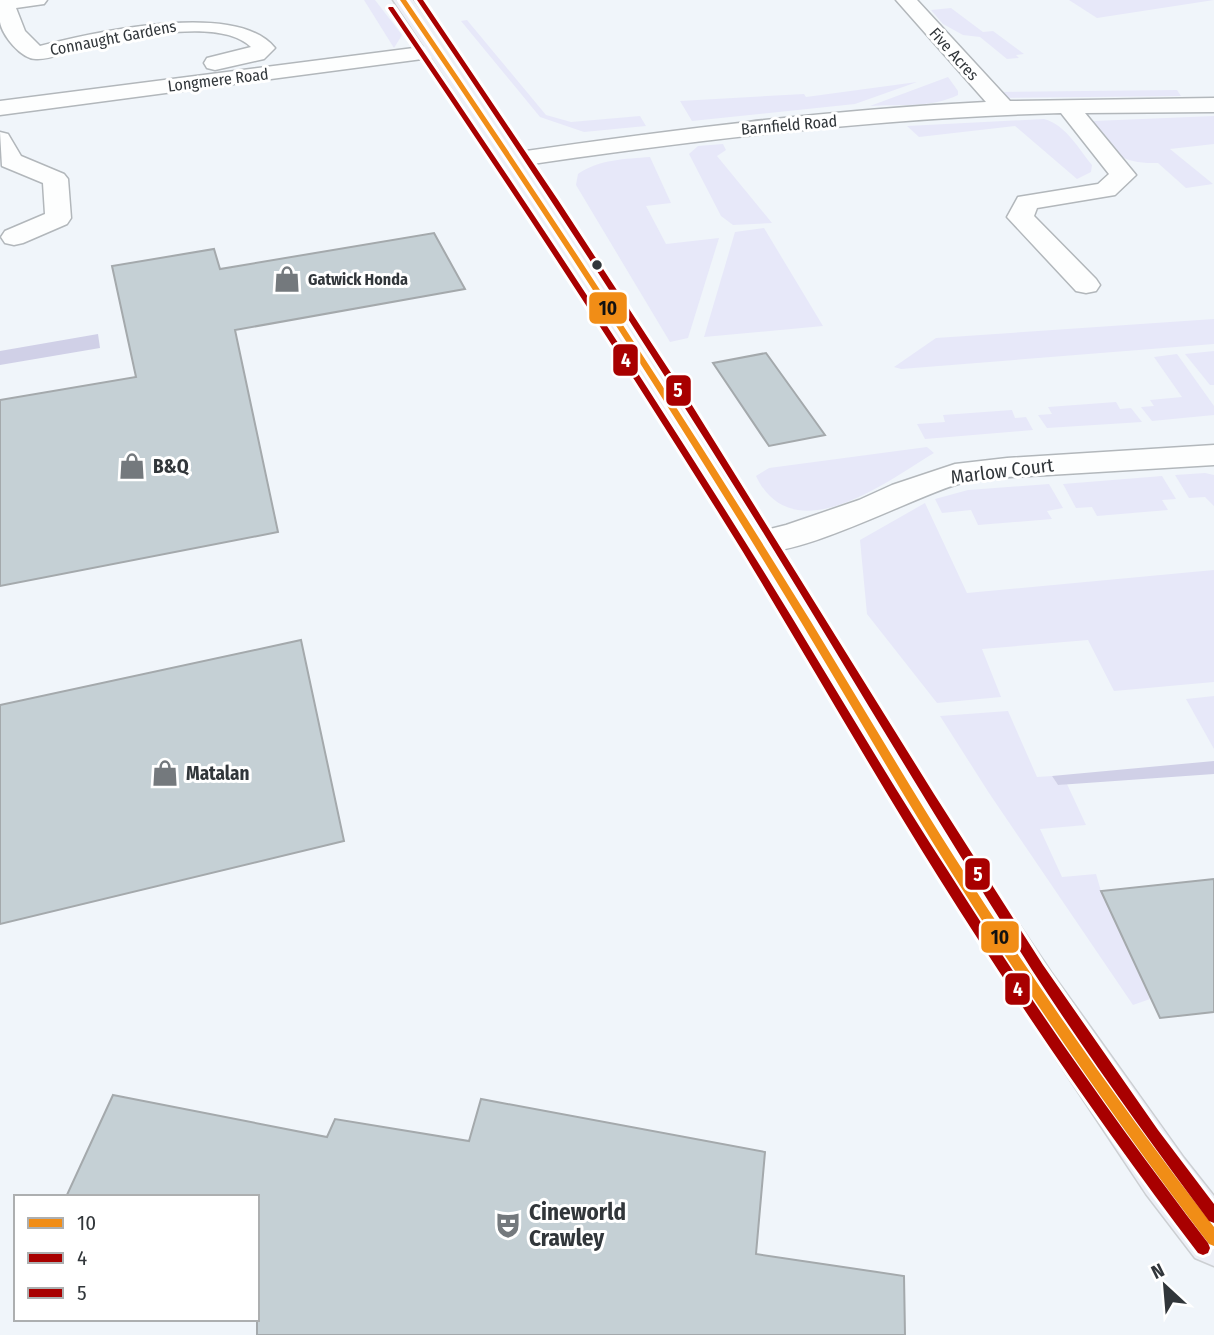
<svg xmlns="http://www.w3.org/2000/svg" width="1214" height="1335" viewBox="0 0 1214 1335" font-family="'Fira Sans Condensed',sans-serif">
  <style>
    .green { fill: #e7e8f9 }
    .forest { fill: #d0d0e7 }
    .building { fill: #c5d0d5; stroke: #a4a9ac; stroke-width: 2 }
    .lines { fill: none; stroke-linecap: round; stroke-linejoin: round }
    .street-casing { stroke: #b2b7bb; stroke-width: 3 }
    .primary-casing { stroke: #cccfd2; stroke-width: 3 }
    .street { fill: #fdfefe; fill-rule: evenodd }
    .primary { fill: #eceff6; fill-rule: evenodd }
    .bus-1-casing { stroke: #fff; stroke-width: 6 }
    .bus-2-casing { stroke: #fff; stroke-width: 6 }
    .bus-3-casing { stroke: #fff; stroke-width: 6 }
    .bus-1 { fill: #f18d16; fill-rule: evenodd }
    .bus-2 { fill: #a80000; fill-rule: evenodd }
    .bus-3 { fill: #a80000; fill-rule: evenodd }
    .bus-dot { fill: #31363a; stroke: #fff; stroke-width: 2.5 }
    .labels { text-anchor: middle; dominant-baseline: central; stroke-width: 6; stroke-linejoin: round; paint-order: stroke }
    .far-street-label { font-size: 16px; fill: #31363a; stroke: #fff }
    .far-poi-label { font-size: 16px; font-weight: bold; fill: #31363a; stroke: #fff; text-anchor: start }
    .poi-label { font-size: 19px; font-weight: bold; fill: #31363a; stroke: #fff; text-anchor: start }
    .street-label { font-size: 19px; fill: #31363a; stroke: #fff }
    .near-poi-label { font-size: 23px; font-weight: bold; fill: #31363a; stroke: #fff; text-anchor: start }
    .line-badge { stroke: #fff; stroke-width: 2.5 }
    .badge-label { font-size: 19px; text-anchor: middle; font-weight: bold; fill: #fff }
    .pale-badge-label { font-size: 19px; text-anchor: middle; font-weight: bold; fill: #111 }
  </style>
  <rect width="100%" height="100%" fill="#f0f5fa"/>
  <g class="green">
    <polygon points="364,0 375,0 402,35 394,48"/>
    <polygon points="1069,0 1214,0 1097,18"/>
    <polygon points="951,8 983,32 993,31 1024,54 1016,55 1019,58 1007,59 980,37 963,35 943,24 931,10"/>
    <polygon points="467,20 546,115 571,122 640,116 646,126 584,132 540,117 461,21"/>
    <path d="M948 77 958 91V95C932 108 898 104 870 106Z"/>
    <polygon points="917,82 855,104 692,121 680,101 804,94 806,97"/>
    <polygon points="1177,90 1181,96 999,98 995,92"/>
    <path d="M1214 116V144L1170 149 1213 184 1186 188 1158 163C1123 164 1112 154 1090 127L1094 121Z"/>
    <path d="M1044 119C1066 125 1078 148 1092 165L1091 172 1077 179 1015 126 919 137 907 126Z"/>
    <polygon points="723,144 726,150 717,156 772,223 733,225 721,216 689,154 698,146"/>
    <path d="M650 157 671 203 646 206 666 244 719 238 688 338 670 342 576 185 578 174C600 159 625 159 650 157Z"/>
    <polygon points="764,228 823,326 704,337 735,232"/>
    <polygon points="1214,319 1214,344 901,369 894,367 936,338"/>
    <polygon points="1214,351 1214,385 1210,385 1185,354"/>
    <polygon points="1177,354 1214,406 1214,415 1152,421 1141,407 1154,406 1150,400 1182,397 1154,357"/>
    <polygon points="1116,402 1120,409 1131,408 1142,422 1047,428 1038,415 1052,414 1048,407"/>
    <polygon points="1012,410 1015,418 1026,417 1033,430 925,439 917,424 945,422 943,415"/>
    <path d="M927 447 934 453C889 480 793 554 756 476L769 468Z"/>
    <polygon points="1205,473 1214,475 1214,506 1205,497 1189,498 1175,475"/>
    <polygon points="1162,476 1176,499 1162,500 1168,510 1097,516 1092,507 1076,508 1063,484"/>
    <polygon points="1049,484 1063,508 1047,511 1052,519 978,525 971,510 942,513 935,499 968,490"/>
    <polygon points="925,503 967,593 1214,570 1214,682 1114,691 1088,640 982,649 1001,697 937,703 867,614 860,540"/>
    <polygon points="1214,696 1214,749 1186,699"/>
    <polygon points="1008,711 1037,777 1052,776 1058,785 1067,784 1086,825 1040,829 1062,877 1096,874 1101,891 1150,999 1133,1005 989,793 940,716"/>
  </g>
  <g class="forest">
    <polygon points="98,334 100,348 0,365 0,351"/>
    <polygon points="1214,761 1214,774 1058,785 1052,776"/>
  </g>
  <g class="building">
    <polygon points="434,233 465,289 235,330 278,532 0,586 0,400 136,377 112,266 214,249 220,269"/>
    <polygon points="766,353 825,435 769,446 713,363"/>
    <polygon points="301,640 344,841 0,924 0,705"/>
    <polygon points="1214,879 1214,1012 1160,1018 1101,891"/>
    <polygon points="113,1095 327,1137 335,1119 469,1141 481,1099 765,1152 756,1254 904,1276 905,1335 257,1335 257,1197 66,1197"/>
  </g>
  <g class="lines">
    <defs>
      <g id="street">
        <path d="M0 0H47L44 4 16 8 25 31 40 46C95 32 237 0 275 48L264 59 215 70 207 68 204 63 207 58 251 47C219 15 119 40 78 49 65 52 49 60 36 59 21 59 2 35 0 22 0 15 0 7 0 0Z"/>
        <path d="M896 0H917L1010 101 1214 98V112L1085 113 1136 175 1115 195 1037 208 1034 216 1096 279 1100 285 1096 291 1086 293 1076 291 1007 217 1018 197 1098 184 1109 174 1061 113C877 118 694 140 512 167L503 165 500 160 503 155 512 153C669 130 827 110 986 102Z"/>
        <polygon points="437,45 445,46 448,51 445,56 0,115 0,101"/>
        <polygon points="0,132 8,134 21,156 64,174 68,179 71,218 67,224 23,243 14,245 5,243 1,237 5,231 45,214 43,183 2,166"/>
        <path d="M1214 445V465C1159 468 1104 472 1048 475 1019 477 986 476 958 484 908 499 791 563 746 551L740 543 746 535 786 525 859 500 892 485 955 464 1007 458Z"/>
      </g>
      <polygon id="primary" points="393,0 413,0 524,160 770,535 936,801 1051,972 1184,1158 1214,1196 1214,1266 1195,1258 1146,1194 1017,1000 906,825 740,543 500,160"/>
    </defs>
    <use href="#street" class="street-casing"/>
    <use href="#primary" class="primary-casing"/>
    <use href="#street" class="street"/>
    <use href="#primary" class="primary"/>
    <defs>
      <path id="bus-1" d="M400 0H406C535 189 661 380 782 575 841 669 896 765 955 858 1036 985 1122 1108 1214 1227V1246L1209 1244C1117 1123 1031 999 950 870 889 773 833 673 773 576 654 381 529 189 400 0Z"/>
      <path id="bus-2" d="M389 7H393C515 185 635 365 749 548 816 655 879 765 948 871 1029 999 1116 1123 1208 1243L1210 1248 1208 1253 1203 1255 1198 1253C1106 1132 1020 1007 939 878 872 771 809 661 743 552 629 368 510 187 388 8Z"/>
      <path id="bus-3" d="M417 0H423L558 200 690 402 934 794 1043 965 1158 1130 1214 1204V1223L1209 1221C1148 1139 1088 1056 1032 970 940 826 853 679 764 534 652 353 536 176 417 0Z"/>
    </defs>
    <use href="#bus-1" class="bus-1-casing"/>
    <use href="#bus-2" class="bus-2-casing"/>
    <use href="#bus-3" class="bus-3-casing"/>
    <use href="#bus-1" class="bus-1"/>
    <use href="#bus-2" class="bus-2"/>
    <use href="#bus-3" class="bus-3"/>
  </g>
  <defs>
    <symbol id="shop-bare" viewBox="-9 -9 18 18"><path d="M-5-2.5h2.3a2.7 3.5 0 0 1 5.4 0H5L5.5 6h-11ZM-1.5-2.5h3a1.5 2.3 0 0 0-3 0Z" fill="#74797d" stroke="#fff" stroke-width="2.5" paint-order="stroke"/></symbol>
    <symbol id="theatre-bare" viewBox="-9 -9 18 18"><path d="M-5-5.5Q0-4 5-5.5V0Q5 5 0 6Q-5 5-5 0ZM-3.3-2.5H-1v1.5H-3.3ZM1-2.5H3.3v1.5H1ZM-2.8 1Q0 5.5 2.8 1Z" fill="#74797d" stroke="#fff" stroke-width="2.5" paint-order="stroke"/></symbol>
  </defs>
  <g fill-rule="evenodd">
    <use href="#shop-bare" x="268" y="260" width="38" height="38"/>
    <use href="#shop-bare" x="113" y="447" width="38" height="38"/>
    <use href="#shop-bare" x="146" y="754" width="38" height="38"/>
    <use href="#theatre-bare" x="489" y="1206" width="38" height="38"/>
  </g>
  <circle class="bus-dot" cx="597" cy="265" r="6"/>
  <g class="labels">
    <g class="far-street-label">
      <text transform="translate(113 38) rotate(-11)">Connaught Gardens</text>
      <text transform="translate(954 54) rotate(48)">Five Acres</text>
      <text transform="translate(218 80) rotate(-7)">Longmere Road</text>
      <text transform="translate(789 125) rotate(-5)">Barnfield Road</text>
    </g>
    <g class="far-poi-label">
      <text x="308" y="279">Gatwick Honda</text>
    </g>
    <g class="poi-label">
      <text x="153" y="466">B&amp;Q</text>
      <text x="186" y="773">Matalan</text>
    </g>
    <g class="street-label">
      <text transform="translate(1002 471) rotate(-7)">Marlow Court</text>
    </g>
    <g class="near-poi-label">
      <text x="529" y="1212">Cineworld<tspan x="529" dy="26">Crawley</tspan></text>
    </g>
  </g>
  <g class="line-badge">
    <rect x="588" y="291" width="40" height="34" rx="7" fill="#f18d16"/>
    <rect x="612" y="343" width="27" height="34" rx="7" fill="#a80000"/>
    <rect x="665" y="374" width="27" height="33" rx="7" fill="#a80000"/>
    <rect x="964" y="857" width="27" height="34" rx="7" fill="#a80000"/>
    <rect x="980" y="920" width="40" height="34" rx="7" fill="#f18d16"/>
    <rect x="1004" y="972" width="27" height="34" rx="7" fill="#a80000"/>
  </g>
  <g class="badge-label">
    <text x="626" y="367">4</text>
    <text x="678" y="397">5</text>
    <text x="978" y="881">5</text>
    <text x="1018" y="996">4</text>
  </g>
  <g class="pale-badge-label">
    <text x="608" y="315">10</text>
    <text x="1000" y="944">10</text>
  </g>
  <rect x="14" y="1195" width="245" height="126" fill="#ffffff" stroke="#adafb0" stroke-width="2"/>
  <rect x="28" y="1218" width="35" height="10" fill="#f18d16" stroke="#adafb0" stroke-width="2"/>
  <text x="77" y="1230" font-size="21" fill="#31363a">10</text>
  <rect x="28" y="1253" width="35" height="10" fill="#a80000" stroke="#adafb0" stroke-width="2"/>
  <text x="77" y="1265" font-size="21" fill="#31363a">4</text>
  <rect x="28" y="1288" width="35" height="10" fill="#a80000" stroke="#adafb0" stroke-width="2"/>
  <text x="77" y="1300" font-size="21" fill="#31363a">5</text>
  <g transform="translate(1165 1286) rotate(334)" stroke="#ffffff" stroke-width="5" paint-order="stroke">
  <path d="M0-5L12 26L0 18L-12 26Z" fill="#31363a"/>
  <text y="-10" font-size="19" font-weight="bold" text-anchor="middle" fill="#31363a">N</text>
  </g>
</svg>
